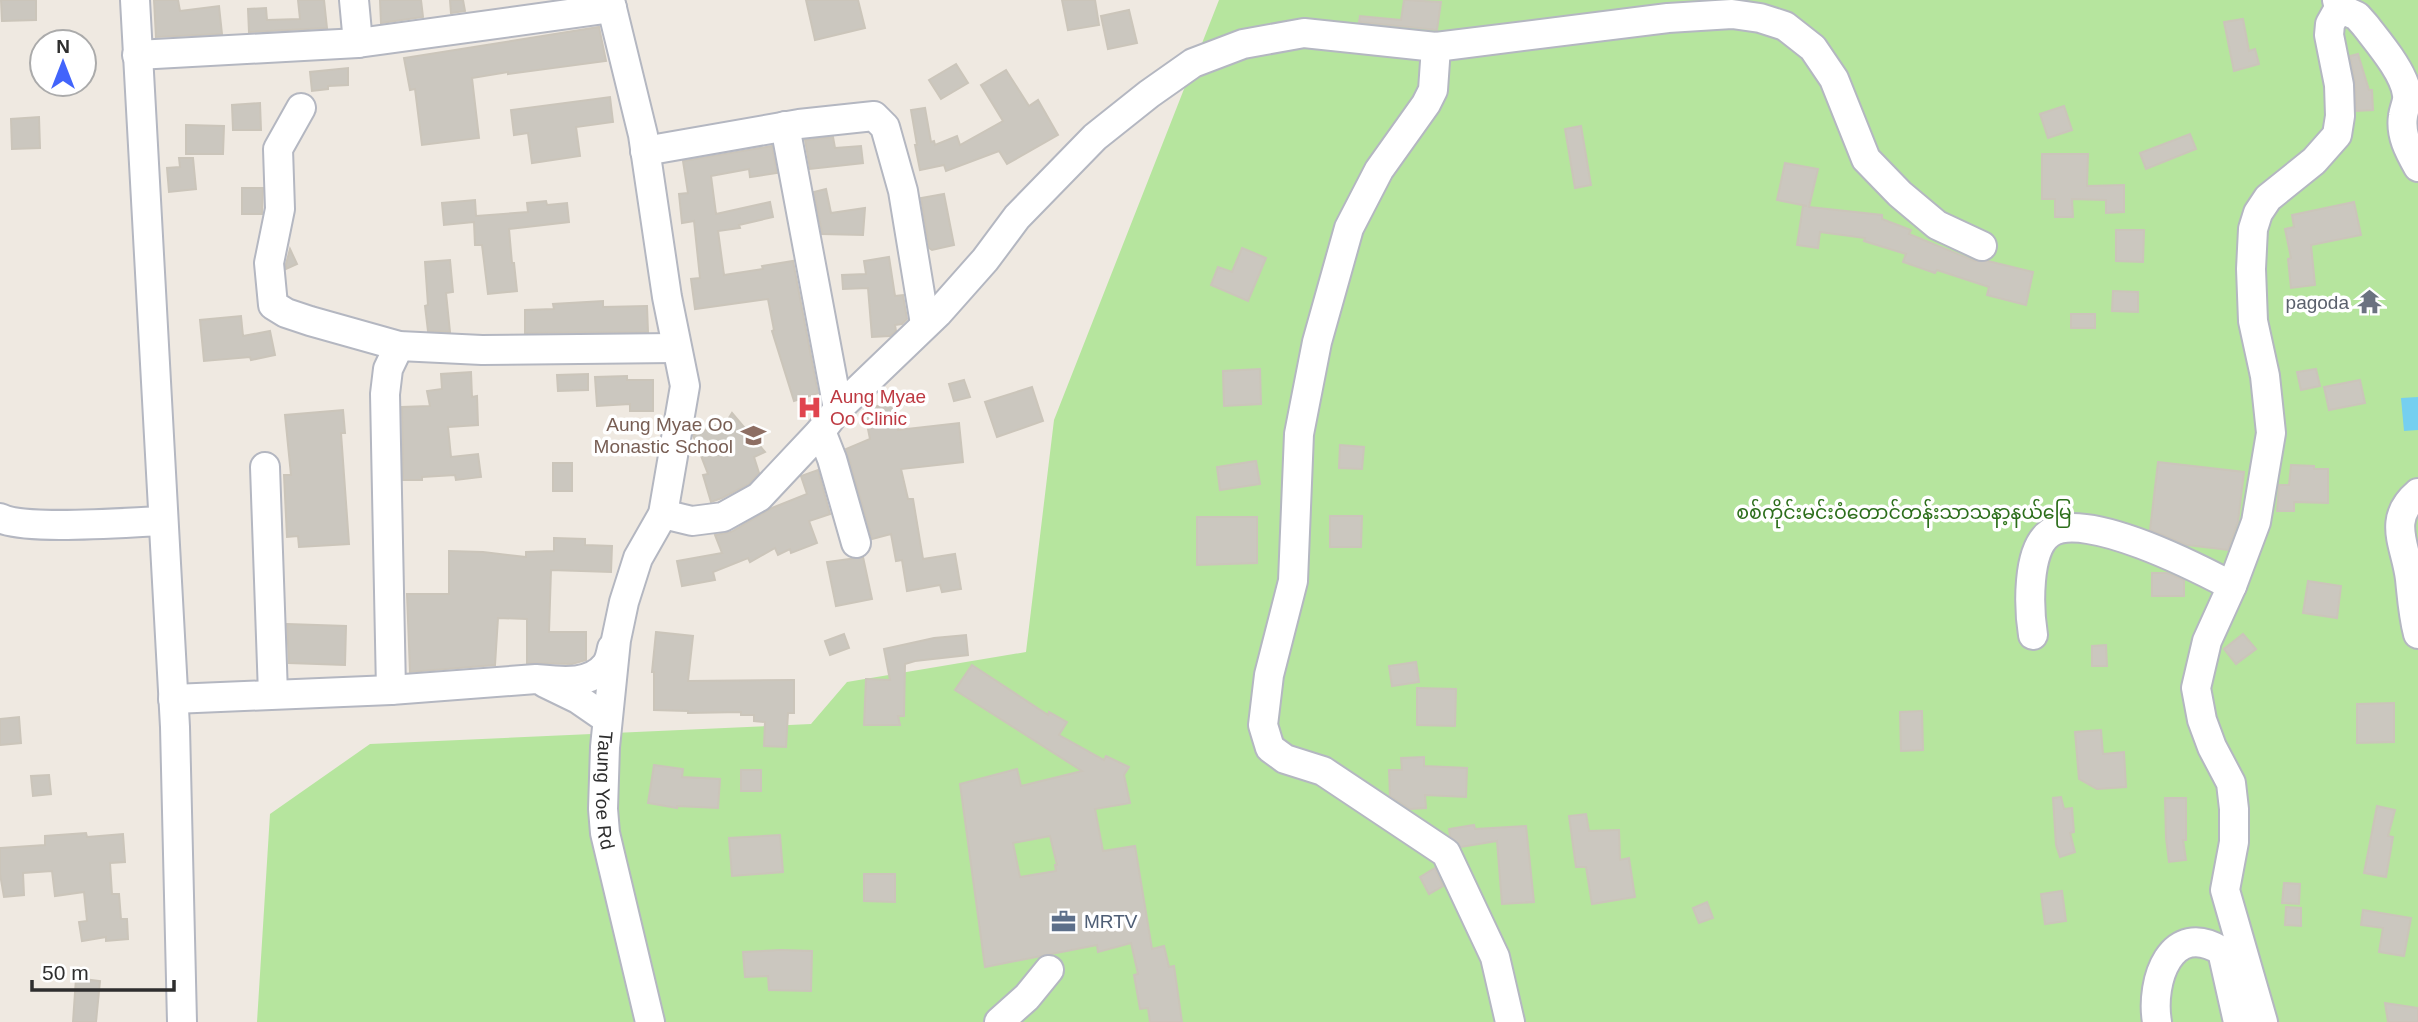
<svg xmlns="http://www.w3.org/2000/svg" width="2418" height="1022" viewBox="0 0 2418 1022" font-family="Arial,'Noto Sans Myanmar',sans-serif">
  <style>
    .green { fill: #b6e59e }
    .water { fill: #75cff0 }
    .building { fill: #cbc7bf; stroke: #cbc5ba; stroke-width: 2; fill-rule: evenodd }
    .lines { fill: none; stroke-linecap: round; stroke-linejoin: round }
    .minor-casing { stroke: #b4b7c1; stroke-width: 32 }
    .minor { stroke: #fff; stroke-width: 28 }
    .labels { text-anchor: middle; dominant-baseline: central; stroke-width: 7; stroke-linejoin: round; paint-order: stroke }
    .worship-label { font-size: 19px; fill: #5b616d; stroke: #fff; text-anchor: end }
    .health-label { font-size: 19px; fill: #be3a42; stroke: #fff; text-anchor: start }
    .education-label { font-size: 19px; fill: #785e54; stroke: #fff; text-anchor: end }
    .park-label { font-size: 19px; fill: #2c6e1b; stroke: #fff }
    .street-label { font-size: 19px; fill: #2e2e2e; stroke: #fff }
    .service-label { font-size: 19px; fill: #4e5e75; stroke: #fff; text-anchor: start }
  </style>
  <rect width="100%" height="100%" fill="#efe9e1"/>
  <polygon class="green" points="1219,0 2418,0 2418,1022 257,1022 270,814 370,744 811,724 847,682 1026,652 1054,420"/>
  <polygon class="water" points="2418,397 2418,430 2404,431 2401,398"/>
  <g class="building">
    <polygon points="1,0 36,0 36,20 2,21"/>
    <polygon points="154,0 178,0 180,11 219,6 222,34 156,37"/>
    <polygon points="298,0 324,0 327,28 249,32 248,9 266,8 267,20 300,19"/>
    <polygon points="380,0 421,0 423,17 381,23"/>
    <polygon points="450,0 463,0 465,11 451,13"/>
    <polygon points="806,0 858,0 865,28 815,40"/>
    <polygon points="1062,0 1095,0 1099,25 1068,30"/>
    <polygon points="1404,0 1441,2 1437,30 1359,22 1360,16 1401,20"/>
    <polygon points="1129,10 1137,43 1108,49 1101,16"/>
    <polygon points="2243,19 2249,51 2255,49 2259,64 2234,71 2224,22"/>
    <polygon points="599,27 606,61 508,74 508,72 472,78 479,138 422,145 415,89 410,90 404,58"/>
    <polygon points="2358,54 2369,90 2372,90 2373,110 2356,111 2355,82 2350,56"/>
    <polygon points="956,64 968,83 941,99 929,80"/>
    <polygon points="348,68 348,85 328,86 328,89 312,91 310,72"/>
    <polygon points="1006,70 1029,106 1038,100 1058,135 1007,164 999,151 946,171 944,165 920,170 915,145 917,145 911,110 925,108 931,142 934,141 935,145 957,136 960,145 1003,121 981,85"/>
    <polygon points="610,97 613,122 576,127 580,156 532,163 528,133 514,135 511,110"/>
    <polygon points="260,103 261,130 233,130 232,105"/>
    <polygon points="2064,106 2072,130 2048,138 2040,114"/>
    <polygon points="39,117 40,148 12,149 11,119"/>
    <polygon points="186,125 224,126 223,154 186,154"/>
    <polygon points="1581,126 1591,185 1575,188 1565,129"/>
    <polygon points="2190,134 2196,149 2146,169 2140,153"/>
    <polygon points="833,137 835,148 861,146 863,163 810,169 805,140"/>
    <polygon points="772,146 777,173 750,177 749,169 711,176 716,214 770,202 773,217 739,225 740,228 718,231 724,275 763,269 762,266 793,261 818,393 794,401 772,331 774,330 768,299 695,309 691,279 700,278 694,221 682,223 679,194 688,193 683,161"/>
    <polygon points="2042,154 2088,154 2087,186 2124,185 2124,212 2106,213 2106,200 2072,199 2073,217 2055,217 2055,199 2042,199"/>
    <polygon points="179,158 193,158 196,189 169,192 167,168 180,167"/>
    <polygon points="1785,163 1818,169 1809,207 1882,215 1882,219 1911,230 1909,234 1975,261 1988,261 2033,272 2026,305 1987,295 1989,287 1937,270 1935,273 1903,262 1906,254 1864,241 1865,238 1820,232 1818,248 1797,245 1803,206 1807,206 1777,200"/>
    <polygon points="242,188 263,188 262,214 242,214"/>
    <polygon points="826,189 831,213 865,208 863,235 822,234 814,192"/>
    <polygon points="944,194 954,245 932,250 929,248 921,198"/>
    <polygon points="475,200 476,216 528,212 527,203 546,201 547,205 567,203 569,222 509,229 512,263 514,263 517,291 488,294 482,245 475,245 474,222 444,225 442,203"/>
    <polygon points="2354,202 2361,235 2311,245 2315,285 2291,288 2288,259 2291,258 2285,229 2294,227 2292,215"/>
    <polygon points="2116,230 2144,230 2143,262 2116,261"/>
    <polygon points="1242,248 1266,258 1248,301 1211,285 1218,267 1232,272"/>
    <polygon points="290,249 297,264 286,269 286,264"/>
    <polygon points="889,257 895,296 903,295 907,319 902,324 895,325 896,331 890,336 872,337 868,288 843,289 842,275 866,274 864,261"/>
    <polygon points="450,260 453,292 446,293 450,332 428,331 425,306 428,305 425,262"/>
    <polygon points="2113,291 2138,292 2138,312 2112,311"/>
    <polygon points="603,301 603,307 647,306 648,332 525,333 525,310 554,309 553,304"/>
    <rect x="2071" y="314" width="24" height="14"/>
    <polygon points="241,316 243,336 270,331 275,355 251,360 250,357 204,361 200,320"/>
    <polygon points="1260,369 1261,404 1224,406 1223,371"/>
    <polygon points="2316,369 2320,386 2301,390 2297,372"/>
    <polygon points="471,372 472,397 477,396 478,425 448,427 451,457 478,454 481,477 456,480 455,475 422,477 422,480 403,480 402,407 430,406 427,391 442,389 441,374"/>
    <polygon points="588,374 588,390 558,391 557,375"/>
    <polygon points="627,376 627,380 653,380 653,411 630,411 630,404 597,406 595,377"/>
    <polygon points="964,380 970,397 954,401 949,384"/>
    <polygon points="2360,380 2365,403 2329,410 2324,387"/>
    <polygon points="1032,387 1043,421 997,437 985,402"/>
    <polygon points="892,403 898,430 959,423 963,462 901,469 908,499 913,499 923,559 955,554 961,589 942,592 940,585 907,591 902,560 896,561 891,534 872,539 846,449 870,439 864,409"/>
    <polygon points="343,410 345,433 341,433 349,544 299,547 298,536 287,537 284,475 291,475 285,415"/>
    <polygon points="732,413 765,452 754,457 759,473 749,484 722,498 711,502 703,475 708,474 693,435 727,421"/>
    <polygon points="1340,445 1364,447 1362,469 1339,468"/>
    <polygon points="1256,461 1260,484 1220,490 1217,467"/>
    <polygon points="2158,462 2244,472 2238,522 2228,550 2187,545 2150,530"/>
    <rect x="553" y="463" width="19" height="28"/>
    <polygon points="2291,465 2314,466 2314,469 2328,469 2328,503 2294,502 2294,511 2277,511 2279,485 2289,485"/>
    <polygon points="818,470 830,514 809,521 817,543 791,553 790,549 778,555 775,548 750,562 748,558 713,572 715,580 682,586 677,561 722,553 715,535 731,532 772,508 807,494 801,476"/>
    <polygon points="1330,516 1362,516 1361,547 1330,547"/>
    <polygon points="1197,517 1257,517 1257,563 1197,565"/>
    <polygon points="554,538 585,539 585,545 612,546 611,572 551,570 549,632 586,632 586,660 572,664 527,663 527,619 498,618 495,665 410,672 407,594 449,594 449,551 483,552 526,557 526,552 554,551"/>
    <polygon points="863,557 872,599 836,606 827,562"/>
    <polygon points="2152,573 2167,573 2184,580 2184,596 2152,596"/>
    <polygon points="2308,581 2341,586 2337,618 2303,613"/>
    <polygon points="287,624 346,626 345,665 289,663"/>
    <polygon points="656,632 693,636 688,681 794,680 794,713 788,713 786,747 764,746 765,722 754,721 754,715 741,715 741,712 688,713 688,711 654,710 654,672 652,672"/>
    <polygon points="844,634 849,648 830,655 825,641"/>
    <polygon points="2243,634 2256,649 2236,664 2224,649"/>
    <polygon points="966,635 968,655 915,661 905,664 904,716 898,716 900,725 864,725 866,679 890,680 884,649 934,638"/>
    <polygon points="2106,645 2107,666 2092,666 2092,646"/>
    <polygon points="1416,662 1419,682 1392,686 1389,666"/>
    <path d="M972 665 1048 715 1049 712 1067 722 1059 735 1104 760 1106 756 1129 767 1124 775 1130 803 1095 809 1103 851 1135 846 1152 949 1164 946 1169 967 1174 966 1182 1022H1150L1148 1008 1140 1009 1134 975 1138 974 1131 943 1098 952 1097 945 985 967 960 784 1017 769 1021 786 1082 771 955 690ZM1050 836 1057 865H1055L1056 871 1020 877 1013 843Z"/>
    <polygon points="1417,688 1456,689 1455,726 1417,725"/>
    <polygon points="2394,703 2394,742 2357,743 2357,704"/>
    <polygon points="1922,711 1923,750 1901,751 1900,712"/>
    <polygon points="19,717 21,743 0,745 0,719"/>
    <polygon points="2101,730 2103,754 2124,752 2126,787 2097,789 2079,779 2075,732"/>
    <polygon points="1424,757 1424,766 1467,768 1466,797 1425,795 1426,808 1410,809 1390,796 1389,770 1402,770 1401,758"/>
    <polygon points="654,765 683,769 682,777 720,779 718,808 677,806 677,808 648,803"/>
    <rect x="741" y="770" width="20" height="21"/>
    <polygon points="49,775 51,794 33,796 31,776"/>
    <polygon points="2061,797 2064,809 2072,808 2074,832 2070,833 2075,852 2060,857 2056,845 2053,798"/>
    <polygon points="2165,798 2186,798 2186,840 2183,840 2186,860 2169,862 2166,838"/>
    <polygon points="2377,806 2395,810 2388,836 2393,837 2386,877 2364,873"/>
    <polygon points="1586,814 1589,831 1619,830 1620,860 1629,858 1635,897 1592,904 1586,867 1576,867 1569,816"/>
    <polygon points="1474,825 1475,829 1526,826 1534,902 1502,904 1497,841 1461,847 1450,836 1449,829"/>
    <polygon points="86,833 87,837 123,834 125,862 110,863 112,894 119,894 121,919 127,919 128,939 106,941 106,937 82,941 79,922 87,921 84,892 55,896 52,871 23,873 24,895 4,897 0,874 0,848 45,845 45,836"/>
    <polygon points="780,835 783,872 732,876 729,838"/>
    <polygon points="1435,868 1443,886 1429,894 1420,877"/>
    <polygon points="864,874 895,874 895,902 864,901"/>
    <polygon points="2284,883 2300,884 2299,904 2282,903"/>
    <polygon points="2062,891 2066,921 2045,924 2041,894"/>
    <polygon points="1707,902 1713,918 1699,923 1693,908"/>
    <polygon points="2286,907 2301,908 2301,926 2285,925"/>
    <polygon points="2363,910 2411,918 2404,956 2379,952 2383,928 2361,925"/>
    <polygon points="781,950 812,951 811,991 769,990 768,976 745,977 743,952"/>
    <polygon points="76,978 100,981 96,1022 73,1022"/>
    <polygon points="2385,1003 2418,1008 2418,1022 2388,1022"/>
  </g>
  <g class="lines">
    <defs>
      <g id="minor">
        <polyline points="135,0 175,727 182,1022"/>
        <polyline points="354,0 358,43"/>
        <path id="s1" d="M610 0 643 135 667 297 685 386 663 514 638 558 624 602 616 640 605 747 603 809 605 833 650 1022"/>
        <path d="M2337 0 2339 8 2357 16 2365 25C2378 42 2405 73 2407 95 2408 102 2404 108 2403 116 2400 135 2409 151 2418 167"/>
        <polyline points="1436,47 1433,90 1426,104 1379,170 1349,228 1317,342 1299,434 1293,581 1269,675 1263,725 1270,748 1285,759 1323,771 1446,853 1495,957 1510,1022"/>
        <polyline points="137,55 358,43 612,8"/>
        <polyline points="301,108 278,149 280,209 269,263 273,305 286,313 310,321 399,346 482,350 675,348"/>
        <polyline points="785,126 838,409"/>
        <polyline points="645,151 799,124 874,116 885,127 903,191 925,324"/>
        <polyline points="821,431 832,459 856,543"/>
        <polyline points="265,467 273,694"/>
        <path d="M2418 493C2386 520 2406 545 2410 579 2412 598 2413 615 2418 634"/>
        <polyline points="663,514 692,521 723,517 759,497 821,431 838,409 938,313 985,260 1017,217 1095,137 1149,94 1193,63 1243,44 1304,33 1436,47 1668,18 1732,14 1760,18 1785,26 1813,48 1834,79 1866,159 1900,194 1937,225 1982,246"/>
        <path d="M0 518C25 531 130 522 163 521"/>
        <path d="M2033 635C2029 610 2026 549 2050 533 2085 510 2198 568 2232 586"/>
        <polyline points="545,683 578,699 607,719"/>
        <polyline points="391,690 385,394 388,369 399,346"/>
        <path d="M173 699 391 690 536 679C559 681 590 686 606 665 609 661 611 653 612 648"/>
        <polyline points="999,1022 1027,997 1049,970"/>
        <path d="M2157 1022C2150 981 2171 919 2222 951L2238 1022"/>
        <polyline points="2263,1022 2225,890 2234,842 2234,809 2231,783 2212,747 2202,720 2196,688 2207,641 2232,586 2256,522 2271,433 2265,376 2253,321 2251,269 2253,229 2258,213 2268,198 2314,161 2337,135 2340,116 2339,85 2329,35 2330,24 2339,8"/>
      </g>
    </defs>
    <use href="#minor" class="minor-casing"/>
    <use href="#minor" class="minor"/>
  </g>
  <defs>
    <symbol id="temple-bare" viewBox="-9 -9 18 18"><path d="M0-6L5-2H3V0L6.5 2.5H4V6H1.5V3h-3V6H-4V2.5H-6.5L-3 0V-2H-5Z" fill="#6b7280" stroke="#fff" stroke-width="2.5" paint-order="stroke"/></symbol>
    <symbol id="hospital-bare" viewBox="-9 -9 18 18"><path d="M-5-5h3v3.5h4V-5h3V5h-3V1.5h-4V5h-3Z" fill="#e0444e" stroke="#fff" stroke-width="2.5" paint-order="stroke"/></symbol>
    <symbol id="school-bare" viewBox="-9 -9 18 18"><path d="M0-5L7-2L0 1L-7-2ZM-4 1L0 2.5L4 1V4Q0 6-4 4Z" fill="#8d6e63" stroke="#fff" stroke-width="2.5" paint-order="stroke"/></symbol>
    <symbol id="office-bare" viewBox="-9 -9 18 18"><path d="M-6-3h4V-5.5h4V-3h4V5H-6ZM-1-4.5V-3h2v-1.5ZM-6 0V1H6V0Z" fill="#5c6f8a" stroke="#fff" stroke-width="2.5" paint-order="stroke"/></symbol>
  </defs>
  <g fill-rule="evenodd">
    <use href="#temple-bare" x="2352" y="284" width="35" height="35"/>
    <use href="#hospital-bare" x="792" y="390" width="35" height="35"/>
    <use href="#school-bare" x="736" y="418" width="35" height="35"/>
    <use href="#office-bare" x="1046" y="904" width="35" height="35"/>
  </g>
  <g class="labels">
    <g class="worship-label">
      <text x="2349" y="302">pagoda</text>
    </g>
    <g class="health-label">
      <text x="830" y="396">Aung Myae<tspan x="830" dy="22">Oo Clinic</tspan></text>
    </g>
    <g class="education-label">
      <text x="733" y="424">Aung Myae Oo<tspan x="733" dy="22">Monastic School</tspan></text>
    </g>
    <g class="park-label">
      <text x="1904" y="512">စစ်ကိုင်းမင်းဝံတောင်တန်းသာသနာ့နယ်မြေ</text>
    </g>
    <g class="street-label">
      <text stroke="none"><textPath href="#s1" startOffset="810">Taung Yoe Rd</textPath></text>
    </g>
    <g class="service-label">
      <text x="1084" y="921">MRTV</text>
    </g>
  </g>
  <g transform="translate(63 63)"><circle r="33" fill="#ffffff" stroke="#ababab" stroke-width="2"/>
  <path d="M0-5L12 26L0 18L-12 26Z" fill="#4264fb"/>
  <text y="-10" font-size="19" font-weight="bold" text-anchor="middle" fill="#2e2e2e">N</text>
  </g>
  <path d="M32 980v10h142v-10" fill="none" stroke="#2e2e2e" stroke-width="3.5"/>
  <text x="42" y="980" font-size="21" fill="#2e2e2e" stroke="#ffffff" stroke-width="5" paint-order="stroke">50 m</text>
</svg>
